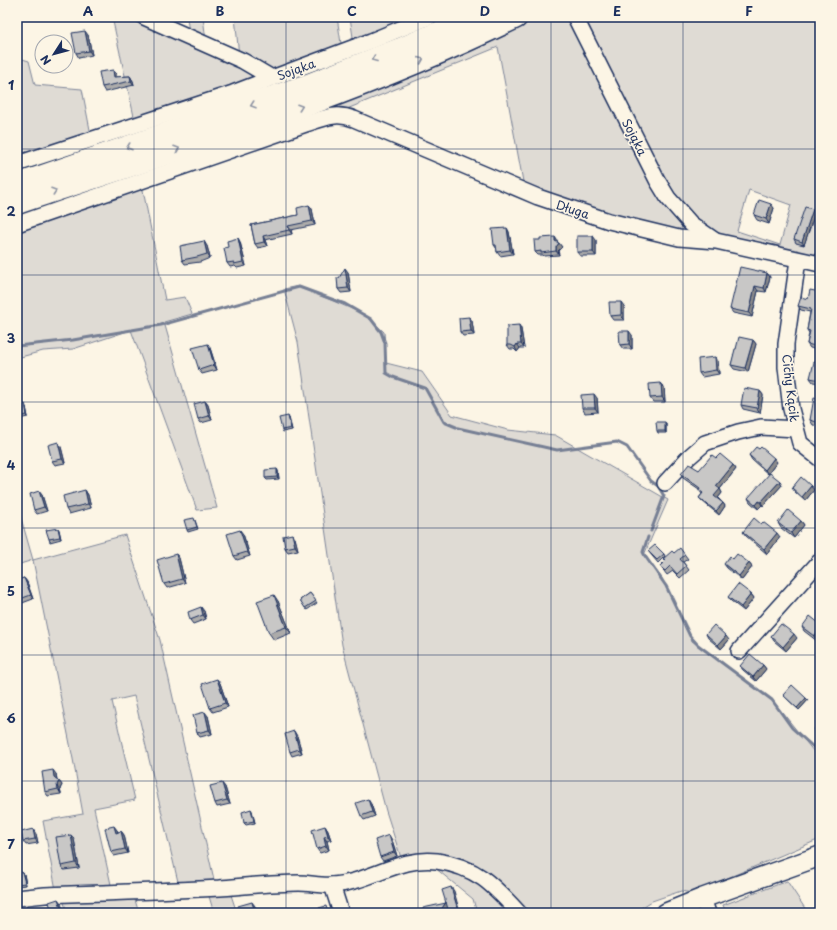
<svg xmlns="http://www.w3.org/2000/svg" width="837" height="930" viewBox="0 0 837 930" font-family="'Playpen Sans',sans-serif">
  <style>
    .green { fill: #dfdbd4; stroke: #7d8599; fill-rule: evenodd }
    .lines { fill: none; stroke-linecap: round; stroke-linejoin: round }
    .stream { stroke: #767f94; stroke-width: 3 }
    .minor-casing { stroke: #1b2f5e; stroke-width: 18 }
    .major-casing { stroke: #1b2f5e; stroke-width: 22 }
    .highway-casing { stroke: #1b2f5e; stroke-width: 25 }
    .minor { stroke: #fcf5e5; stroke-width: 15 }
    .major { stroke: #fcf5e5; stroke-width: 19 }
    .highway { stroke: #fcf5e5; stroke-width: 22 }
    .wall { fill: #acabaa; stroke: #1b2f5e }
    .shaded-wall { fill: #8c8b8b; stroke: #1b2f5e }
    .building { fill: #c8c7c6; stroke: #1b2f5e }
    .oneway { stroke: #8c92a2 }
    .grid { fill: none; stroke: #1b2f5e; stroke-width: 1; stroke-opacity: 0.55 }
    .labels { text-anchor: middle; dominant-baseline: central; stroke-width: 3.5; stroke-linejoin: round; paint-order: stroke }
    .street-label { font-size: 12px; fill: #1b2f5e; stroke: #fcf5e5 }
    .neatline { fill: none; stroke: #1b2f5e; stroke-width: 1.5 }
    .grid-label { font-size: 13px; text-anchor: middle; font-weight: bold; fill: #1b2f5e }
  </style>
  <rect width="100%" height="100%" fill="#fcf5e5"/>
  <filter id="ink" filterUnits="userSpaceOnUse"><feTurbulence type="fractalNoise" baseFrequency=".025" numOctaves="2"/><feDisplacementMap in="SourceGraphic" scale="8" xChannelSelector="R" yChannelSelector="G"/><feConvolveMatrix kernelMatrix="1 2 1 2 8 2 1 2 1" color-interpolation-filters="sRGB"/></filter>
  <g filter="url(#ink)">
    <g class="green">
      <polygon points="112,17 133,17 141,20 255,74 256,78 135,121"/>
      <polygon points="187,17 203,17 206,41 189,34"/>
      <polygon points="235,17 337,17 342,50 277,71 263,69 239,56"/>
      <polygon points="350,17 397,17 399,25 354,44"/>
      <polygon points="538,17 568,17 684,225 676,232 579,207 524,187 498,47 342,111 17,220 17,216 56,201 382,87 469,51"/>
      <path d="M583 17H820V258L725 239 681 208 629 116 621 91ZM749 190 791 205 780 245 737 231Z"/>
      <polygon points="17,42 19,58 29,61 35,85 82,89 91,135 17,160"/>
      <polygon points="142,185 165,300 185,297 192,314 164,322 217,508 197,510 131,330 73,349 43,351 17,358 17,228"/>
      <polygon points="298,286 366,315 384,332 386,363 422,372 452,415 508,430 555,435 668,500 644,555 662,578 692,641 774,702 814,752 820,757 820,839 692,893 681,891 652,901 633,913 477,913 473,899 429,863 402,861 386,811 342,645 298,342 284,289"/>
      <polygon points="17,504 33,560 125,535 160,640 215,884 179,886 134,696 112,701 135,800 94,808 112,889 56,890 43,821 83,814 73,759 33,560 17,565"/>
      <polygon points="787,881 808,913 726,913 723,905"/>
      <polygon points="230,892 237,913 214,913 208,893"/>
      <polygon points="134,897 139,913 67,913 63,899"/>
    </g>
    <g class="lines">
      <g class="stream">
        <polyline points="17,346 73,340 161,325 299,287 345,304 371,319 381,332 385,343 386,373 393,377 425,388 444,422 456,427"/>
        <polyline points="458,428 557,450 617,442 627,447 651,481 658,486 664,496 651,531"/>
        <polyline points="648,537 643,552 645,556 666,586 690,636 698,645 772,700 792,728 820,753"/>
      </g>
      <defs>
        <g id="minor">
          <polyline points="144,17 243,61 272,78 371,41 429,17"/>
          <polyline points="575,17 657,180 668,198 691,224 714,240"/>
          <polyline points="17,164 233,93 272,78"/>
          <path d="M17 224 306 124C324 118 336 112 354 119L538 197 609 221 679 238 716 241 820 264"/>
          <polyline points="798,260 786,344 786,367 791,409 800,443 820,459"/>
          <polyline points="665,483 689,457 705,443 738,432 761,427 796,429"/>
          <polyline points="739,651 820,561"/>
          <polyline points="332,885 341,913"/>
          <path d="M17 898 45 895C103 893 162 891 220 888 246 886 273 883 299 883 310 883 321 886 332 885 368 883 401 856 437 861 477 867 493 885 519 913"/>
          <polyline points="703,898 708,913"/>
        </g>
        <polyline id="major" points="666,913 703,898 820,856"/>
        <g id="highway">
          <polyline points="17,185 308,85 400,49 475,17"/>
          <path d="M17 203C185 147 357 95 516 17"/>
        </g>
      </defs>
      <use href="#minor" class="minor-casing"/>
      <use href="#major" class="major-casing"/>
      <use href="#highway" class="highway-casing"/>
      <use href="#minor" class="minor"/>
      <use href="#major" class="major"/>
      <use href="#highway" class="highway"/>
    </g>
    <g class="wall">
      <polygon points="88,35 92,55 79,58 76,53"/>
      <polygon points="113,70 116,74 116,77 130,76 133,81 134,85 105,92 102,87"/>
      <polygon points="309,205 312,209 315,225 291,230 292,234 265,240 267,246 258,248 255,244 251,225 298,215"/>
      <polygon points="774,208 769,224 757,220 754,215"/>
      <polygon points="815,213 804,245 796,243 794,239"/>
      <polygon points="507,228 509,232 513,254 500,256 497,252 497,249 494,245"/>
      <polygon points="238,238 240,242 246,266 237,268 235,266 230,267 227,263 228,247"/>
      <polygon points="557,240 557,242 562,247 558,251 559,255 544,256 543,255 538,255 535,252"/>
      <polygon points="596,240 596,256 580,256 577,252"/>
      <polygon points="207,246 210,258 200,262 185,264 182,260"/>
      <polygon points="348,272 351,292 341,293 338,289 339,278"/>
      <polygon points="767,273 770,277 766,292 758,291 752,317 733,313 730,309"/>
      <polygon points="820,292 820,350 810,348 807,344 809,333 807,330 810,312 801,310 798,306 808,299"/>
      <polygon points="624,306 624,320 613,320 610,316"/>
      <polygon points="469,317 472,321 474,335 463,336 460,332"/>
      <polygon points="519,325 521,329 524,348 520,348 517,352 514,349 510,349 507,345"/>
      <polygon points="632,335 632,349 623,349 620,345"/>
      <polygon points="753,340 756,344 748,372 734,369 731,365 736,349"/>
      <polygon points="208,344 210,348 217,370 202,374 199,370"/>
      <polygon points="718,361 719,374 702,377 699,373"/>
      <polygon points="820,363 820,383 813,382 810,378"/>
      <polygon points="661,383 664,387 665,402 653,402 650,398"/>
      <polygon points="760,391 763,395 760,413 743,409 741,405"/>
      <polygon points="597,398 598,412 585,413 582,408"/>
      <polygon points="820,399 820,426 813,425 810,420"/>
      <polygon points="205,401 208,405 212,420 201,423 198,419"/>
      <polygon points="26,407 28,417 19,419 18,417"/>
      <polygon points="289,418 292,430 283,432 282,430"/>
      <polygon points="666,424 666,433 658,433 657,431"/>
      <polygon points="58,442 61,447 65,463 55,465 52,461"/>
      <polygon points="759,449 777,462 768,474 752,460 749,455"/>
      <polygon points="716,458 733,465 736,469 720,489 722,493 718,498 723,503 725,506 719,515 702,501 699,498 702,494 699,490 699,489 683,478 681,474 699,470"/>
      <polygon points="277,469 278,471 279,479 267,480 265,478"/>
      <polygon points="780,481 782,485 763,506 762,505 758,509 750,502 748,498"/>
      <polygon points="811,486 814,490 805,501 795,492 792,488"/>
      <polygon points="85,490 88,495 91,508 69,514 66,509"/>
      <polygon points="42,495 47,511 37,514 34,510"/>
      <polygon points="195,520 198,529 188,532 187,530"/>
      <polygon points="801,521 804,525 794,538 781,528 778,523"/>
      <polygon points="58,528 59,530 61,539 50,542 49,539"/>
      <polygon points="743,532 780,537 767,554 746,536"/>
      <polygon points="243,534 250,556 237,560 234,556"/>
      <polygon points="295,538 298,550 288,552 285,548"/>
      <polygon points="648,551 664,554 665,556 658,563"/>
      <polygon points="674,553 685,555 688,559 683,562 689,570 680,578 673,571 667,575 660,566"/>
      <polygon points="176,554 179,558 185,583 167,588 164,584"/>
      <polygon points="733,559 749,563 752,567 742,580 727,568 724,564"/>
      <polygon points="24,578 27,582 33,599 17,605 17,580"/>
      <polygon points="310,593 317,603 307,610 300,600"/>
      <polygon points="751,594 754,598 744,611 731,601 728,597"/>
      <polygon points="278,601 291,633 274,640 269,633"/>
      <polygon points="204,611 206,619 193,624 190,620"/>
      <polygon points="820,624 820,637 817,641 804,631 802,627"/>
      <polygon points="706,634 729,640 721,649 708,638"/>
      <polygon points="771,636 797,638 786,651 774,641"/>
      <polygon points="763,665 766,669 756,681 743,670 740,666"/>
      <polygon points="220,683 228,707 213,712 210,708"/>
      <polygon points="783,695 808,700 799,710 785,697"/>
      <polygon points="208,716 212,734 200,737 197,733"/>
      <polygon points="820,722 820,737 816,734 814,730"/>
      <polygon points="297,736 302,753 292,756 290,752"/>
      <polygon points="56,774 57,779 59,781 62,785 60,789 61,794 48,796 45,792"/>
      <polygon points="225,787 230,804 217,807 215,803"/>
      <polygon points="371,804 375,816 364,820 361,816"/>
      <polygon points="251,809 252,811 255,823 246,825 244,823"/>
      <polygon points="325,826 328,831 331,840 327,841 329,850 320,853 317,849"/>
      <polygon points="117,830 118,832 121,831 124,835 128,853 114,856 111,852"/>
      <polygon points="36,834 38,843 26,845 23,841"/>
      <polygon points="71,835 74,839 79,868 64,870 61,866"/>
      <polygon points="392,840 397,856 383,861 380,857"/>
      <polygon points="17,873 24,874 26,885 18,886 17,886"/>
    </g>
    <g class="shaded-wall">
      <polygon points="85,31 88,35 92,55 89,51"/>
      <polygon points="113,70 116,74 117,82 114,77"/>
      <polygon points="130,76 133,81 134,85 131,81"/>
      <polygon points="771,204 774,208 769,224 766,219"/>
      <polygon points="309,205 312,209 315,225 312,221"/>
      <polygon points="813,209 815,213 804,245 802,242"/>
      <polygon points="288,226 291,230 292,234 289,230"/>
      <polygon points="507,228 509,232 513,254 510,250"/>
      <polygon points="263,236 265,240 267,246 264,242"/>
      <polygon points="593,236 596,240 596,256 593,252"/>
      <polygon points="555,237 557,240 558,244 555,241"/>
      <polygon points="238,238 240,242 246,266 243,262"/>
      <polygon points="204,241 207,246 210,258 207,254"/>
      <polygon points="559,243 562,247 558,251 559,255 556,251 556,247"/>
      <polygon points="345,268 348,272 351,292 348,288"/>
      <polygon points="767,273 770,277 766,292 764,288"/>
      <polygon points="755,286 758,291 752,317 749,313"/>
      <polygon points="621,302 624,306 624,320 621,315"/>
      <polygon points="469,317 472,321 474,335 471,331"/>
      <polygon points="519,325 521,329 524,348 521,344"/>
      <polygon points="629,331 632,335 632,349 629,344"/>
      <polygon points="753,340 756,344 748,372 745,368"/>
      <polygon points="208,344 210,348 217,370 214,365"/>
      <polygon points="517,344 520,348 517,352 515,347"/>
      <polygon points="715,357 718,361 719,374 716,370"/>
      <polygon points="661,383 664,387 665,402 662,397"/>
      <polygon points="760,391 763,395 760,413 757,408"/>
      <polygon points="594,394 597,398 598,412 595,408"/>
      <polygon points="205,401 208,405 212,420 209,416"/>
      <polygon points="25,404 26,407 28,417 27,415"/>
      <polygon points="288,416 289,418 292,430 291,428"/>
      <polygon points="665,422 666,424 666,433 665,431"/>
      <polygon points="58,442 61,447 65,463 62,459"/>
      <polygon points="774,458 777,462 768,474 765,470"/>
      <polygon points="733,465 736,469 720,489 722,493 717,499 714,496 716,486"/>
      <polygon points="277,469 278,471 279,479 277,477"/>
      <polygon points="780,481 782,485 763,506 761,502"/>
      <polygon points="811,486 814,490 805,501 802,497"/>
      <polygon points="85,490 88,495 91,508 88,504"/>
      <polygon points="39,491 42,495 47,511 44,507"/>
      <polygon points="759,501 762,505 758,509 756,505"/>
      <polygon points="723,503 725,506 719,515 716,511"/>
      <polygon points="801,521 804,525 794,538 791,533"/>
      <polygon points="58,528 59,530 61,539 60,537"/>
      <polygon points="240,530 243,534 250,556 247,552"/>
      <polygon points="777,533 780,537 767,554 764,549"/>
      <polygon points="292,534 295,538 298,550 295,546"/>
      <polygon points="176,554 179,558 185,583 182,579"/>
      <polygon points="749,563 752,567 742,580 739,576"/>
      <polygon points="24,578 27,582 33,599 31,595"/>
      <polygon points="751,594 754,598 744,611 741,607"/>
      <polygon points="274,595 278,601 291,633 286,627"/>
      <polygon points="201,607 204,611 206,619 203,615"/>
      <polygon points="820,629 820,637 817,641 814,636"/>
      <polygon points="794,634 797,638 786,651 783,647"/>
      <polygon points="726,636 729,640 721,649 718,645"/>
      <polygon points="763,665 766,669 756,681 753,677"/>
      <polygon points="217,679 220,683 228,707 225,703"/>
      <polygon points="806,698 808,700 799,710 797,708"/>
      <polygon points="205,712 208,716 212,734 209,730"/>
      <polygon points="294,731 297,736 302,753 299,749"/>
      <polygon points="53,770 56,774 57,782 54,777"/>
      <polygon points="59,781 62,785 60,789 61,794 58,789 57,785"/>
      <polygon points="222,783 225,787 230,804 227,800"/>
      <polygon points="368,799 371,804 375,816 372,812"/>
      <polygon points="251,809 252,811 255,823 254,821"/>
      <polygon points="114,826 117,830 119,837 116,833"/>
      <polygon points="325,826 328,831 331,840 328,836"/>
      <polygon points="33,829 36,834 38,843 35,839"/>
      <polygon points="121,831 124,835 128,853 125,849"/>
      <polygon points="71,835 74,839 79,868 76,863"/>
      <polygon points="389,835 392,840 397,856 394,852"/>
      <polygon points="324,837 327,841 329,850 326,846"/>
      <polygon points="22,872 24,874 26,885 25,883"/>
      <polygon points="451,887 454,891 460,913 459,913"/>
      <polygon points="58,899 61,903 64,913 63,913"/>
      <polygon points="252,902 255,906 257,913 255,913"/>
      <polygon points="446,902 449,906 445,913 439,913"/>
    </g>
    <g class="building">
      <polygon points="85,31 89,51 76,53 72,33"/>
      <polygon points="113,70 114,77 130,76 131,81 102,87 99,72"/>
      <polygon points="759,200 771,204 766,219 754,215"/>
      <polygon points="309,205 312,221 288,226 289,230 263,236 264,242 255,244 251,225 298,215 297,208"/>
      <polygon points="805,207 813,209 802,242 794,239"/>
      <polygon points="507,228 510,250 497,252 496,245 494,245 492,229"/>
      <rect x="577" y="236" width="16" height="16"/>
      <polygon points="555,237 555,241 559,243 556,247 556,251 541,253 541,251 535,252 534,240 540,240 540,238"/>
      <polygon points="238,238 243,262 234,264 234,262 227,263 224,248 228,247 227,241"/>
      <polygon points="204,241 207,254 197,257 182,260 180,246"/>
      <polygon points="740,267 767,273 764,288 755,286 749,313 730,309"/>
      <polygon points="345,268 348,288 338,289 337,278 339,278"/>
      <polygon points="810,290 820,292 819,298 820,298 820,323 819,327 820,327 820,340 819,347 807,344 810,331 807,330 811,309 798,306 801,297 808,299"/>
      <polygon points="609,302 621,302 621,315 610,316"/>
      <polygon points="469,317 471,331 460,332 459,318"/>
      <polygon points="519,325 521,344 517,344 515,347 511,345 507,345 507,326"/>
      <polygon points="619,331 629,331 629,344 620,345"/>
      <polygon points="739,337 753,340 745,368 731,365 735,349 736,349"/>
      <polygon points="208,344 214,365 199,370 192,348"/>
      <polygon points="715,357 716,370 699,373 698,359"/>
      <polygon points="814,362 820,363 820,380 810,378"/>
      <polygon points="661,383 662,397 650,398 649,384"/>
      <polygon points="744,388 760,391 757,408 741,405"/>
      <polygon points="594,394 595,408 582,408 581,395"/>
      <polygon points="814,398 820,399 820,423 810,420"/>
      <polygon points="205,401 209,416 198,419 194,404"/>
      <polygon points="25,404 27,415 18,417 17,413 17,406"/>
      <polygon points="288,416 291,428 282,430 279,418"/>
      <polygon points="656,422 665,422 665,431 657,431"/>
      <polygon points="58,442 62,459 52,461 48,445"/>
      <polygon points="756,447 759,449 761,447 774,458 765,470 749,455"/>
      <polygon points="720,454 733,465 716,486 720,489 714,496 723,503 716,511 699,498 703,493 699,490 700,488 681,474 689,464 699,470 712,455 716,458"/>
      <polygon points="277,469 277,477 265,478 265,470"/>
      <polygon points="770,473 780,481 761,502 759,501 756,505 748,498"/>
      <polygon points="801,477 811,486 802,497 792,488"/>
      <polygon points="85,490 88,504 66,509 63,496"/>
      <polygon points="39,491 44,507 34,510 30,494"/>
      <polygon points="820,505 820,512 816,509"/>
      <polygon points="788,510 801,521 791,533 778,523"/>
      <polygon points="194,518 197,527 187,530 184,520"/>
      <polygon points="754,518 761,524 763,522 777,533 764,549 743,532"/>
      <polygon points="58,528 60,537 49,539 46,530"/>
      <polygon points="240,530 247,552 234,556 227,534"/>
      <polygon points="292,534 295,546 285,548 283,536"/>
      <polygon points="655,545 664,554 657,560 648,551"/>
      <polygon points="680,548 685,555 680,559 686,566 677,574 670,566 665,571 660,566 665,561 663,559 672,551 674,553"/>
      <polygon points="176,554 182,579 164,584 157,560"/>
      <polygon points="737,554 749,563 739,576 724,564 730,556 733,559"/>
      <polygon points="24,578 31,595 17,600 17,580"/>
      <polygon points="738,584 751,594 741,607 728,597"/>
      <polygon points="310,593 316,601 305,608 300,600"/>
      <polygon points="274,595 286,627 269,633 257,601"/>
      <polygon points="201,607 203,615 190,620 188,612"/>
      <polygon points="810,616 820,624 820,629 814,636 802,627"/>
      <polygon points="781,624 794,634 783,647 771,636"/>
      <polygon points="714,625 726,636 718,645 706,634"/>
      <polygon points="750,654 763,665 753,677 740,666"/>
      <polygon points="217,679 225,703 210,708 202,684"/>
      <polygon points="792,685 806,698 797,708 783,695"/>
      <polygon points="205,712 209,730 197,733 193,715"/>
      <polygon points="820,722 820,735 814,730"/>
      <polygon points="294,731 299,749 290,752 285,734"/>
      <polygon points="53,770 54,777 59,781 57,785 58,789 45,792 42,772"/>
      <polygon points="222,783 227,800 215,803 210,786"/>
      <polygon points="368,799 372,812 361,816 356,803"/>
      <polygon points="251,809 254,821 244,823 242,812"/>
      <polygon points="114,826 116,833 121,831 125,849 111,852 105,828"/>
      <polygon points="325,826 328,836 324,837 326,846 317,849 312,830"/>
      <polygon points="33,829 35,839 23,841 21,832"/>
      <polygon points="71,835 76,863 61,866 56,837"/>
      <polygon points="389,835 394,852 380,857 375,840"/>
      <polygon points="22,872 25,883 17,884 17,873"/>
      <polygon points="451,887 459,913 449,913 446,902 439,913 424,913 423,908 446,903 442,890"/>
      <polygon points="58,899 63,913 52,913 49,902"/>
      <polygon points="252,902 255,913 240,913 238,906"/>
      <polygon points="326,906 328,913 320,913 319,908"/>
    </g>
    <defs><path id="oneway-chevron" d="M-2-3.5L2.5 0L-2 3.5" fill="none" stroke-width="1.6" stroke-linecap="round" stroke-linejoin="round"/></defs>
    <g class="oneway">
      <use href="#oneway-chevron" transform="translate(374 59) rotate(159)"/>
      <use href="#oneway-chevron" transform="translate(421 60) rotate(-23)"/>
      <use href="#oneway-chevron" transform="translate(253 105) rotate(161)"/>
      <use href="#oneway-chevron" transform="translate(300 107) rotate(-19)"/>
      <use href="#oneway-chevron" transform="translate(129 147) rotate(161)"/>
      <use href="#oneway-chevron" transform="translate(177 149) rotate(-19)"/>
      <use href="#oneway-chevron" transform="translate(54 191) rotate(-19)"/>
    </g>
  </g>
  <path class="grid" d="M154 17V913M286 17V913M418 17V913M551 17V913M683 17V913M17 149H820M17 275H820M17 402H820M17 528H820M17 655H820M17 781H820"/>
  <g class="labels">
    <g class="street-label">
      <text transform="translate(296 69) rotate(-20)">Sojąka</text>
      <text transform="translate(635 137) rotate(63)">Sojąka</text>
      <text transform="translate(573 209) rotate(18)">Długa</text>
      <text transform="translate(791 388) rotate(83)">Cichy Kącik</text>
    </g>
  </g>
  <rect width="837" height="930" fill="none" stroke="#fcf5e5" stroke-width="44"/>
  <g transform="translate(54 54) rotate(234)"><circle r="19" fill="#fcf5e5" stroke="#a2a6af"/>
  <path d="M0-3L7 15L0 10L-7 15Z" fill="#1b2f5e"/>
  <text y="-6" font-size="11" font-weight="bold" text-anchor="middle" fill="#1b2f5e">N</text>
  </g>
  <rect x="22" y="22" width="793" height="886" class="neatline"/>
  <g class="grid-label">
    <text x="88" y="16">A</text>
    <text x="220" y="16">B</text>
    <text x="352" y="16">C</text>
    <text x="485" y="16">D</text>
    <text x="617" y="16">E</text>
    <text x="749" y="16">F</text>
    <text x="11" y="90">1</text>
    <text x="11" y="216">2</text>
    <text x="11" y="343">3</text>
    <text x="11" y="470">4</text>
    <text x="11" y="596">5</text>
    <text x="11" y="723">6</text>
    <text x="11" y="849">7</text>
  </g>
</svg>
